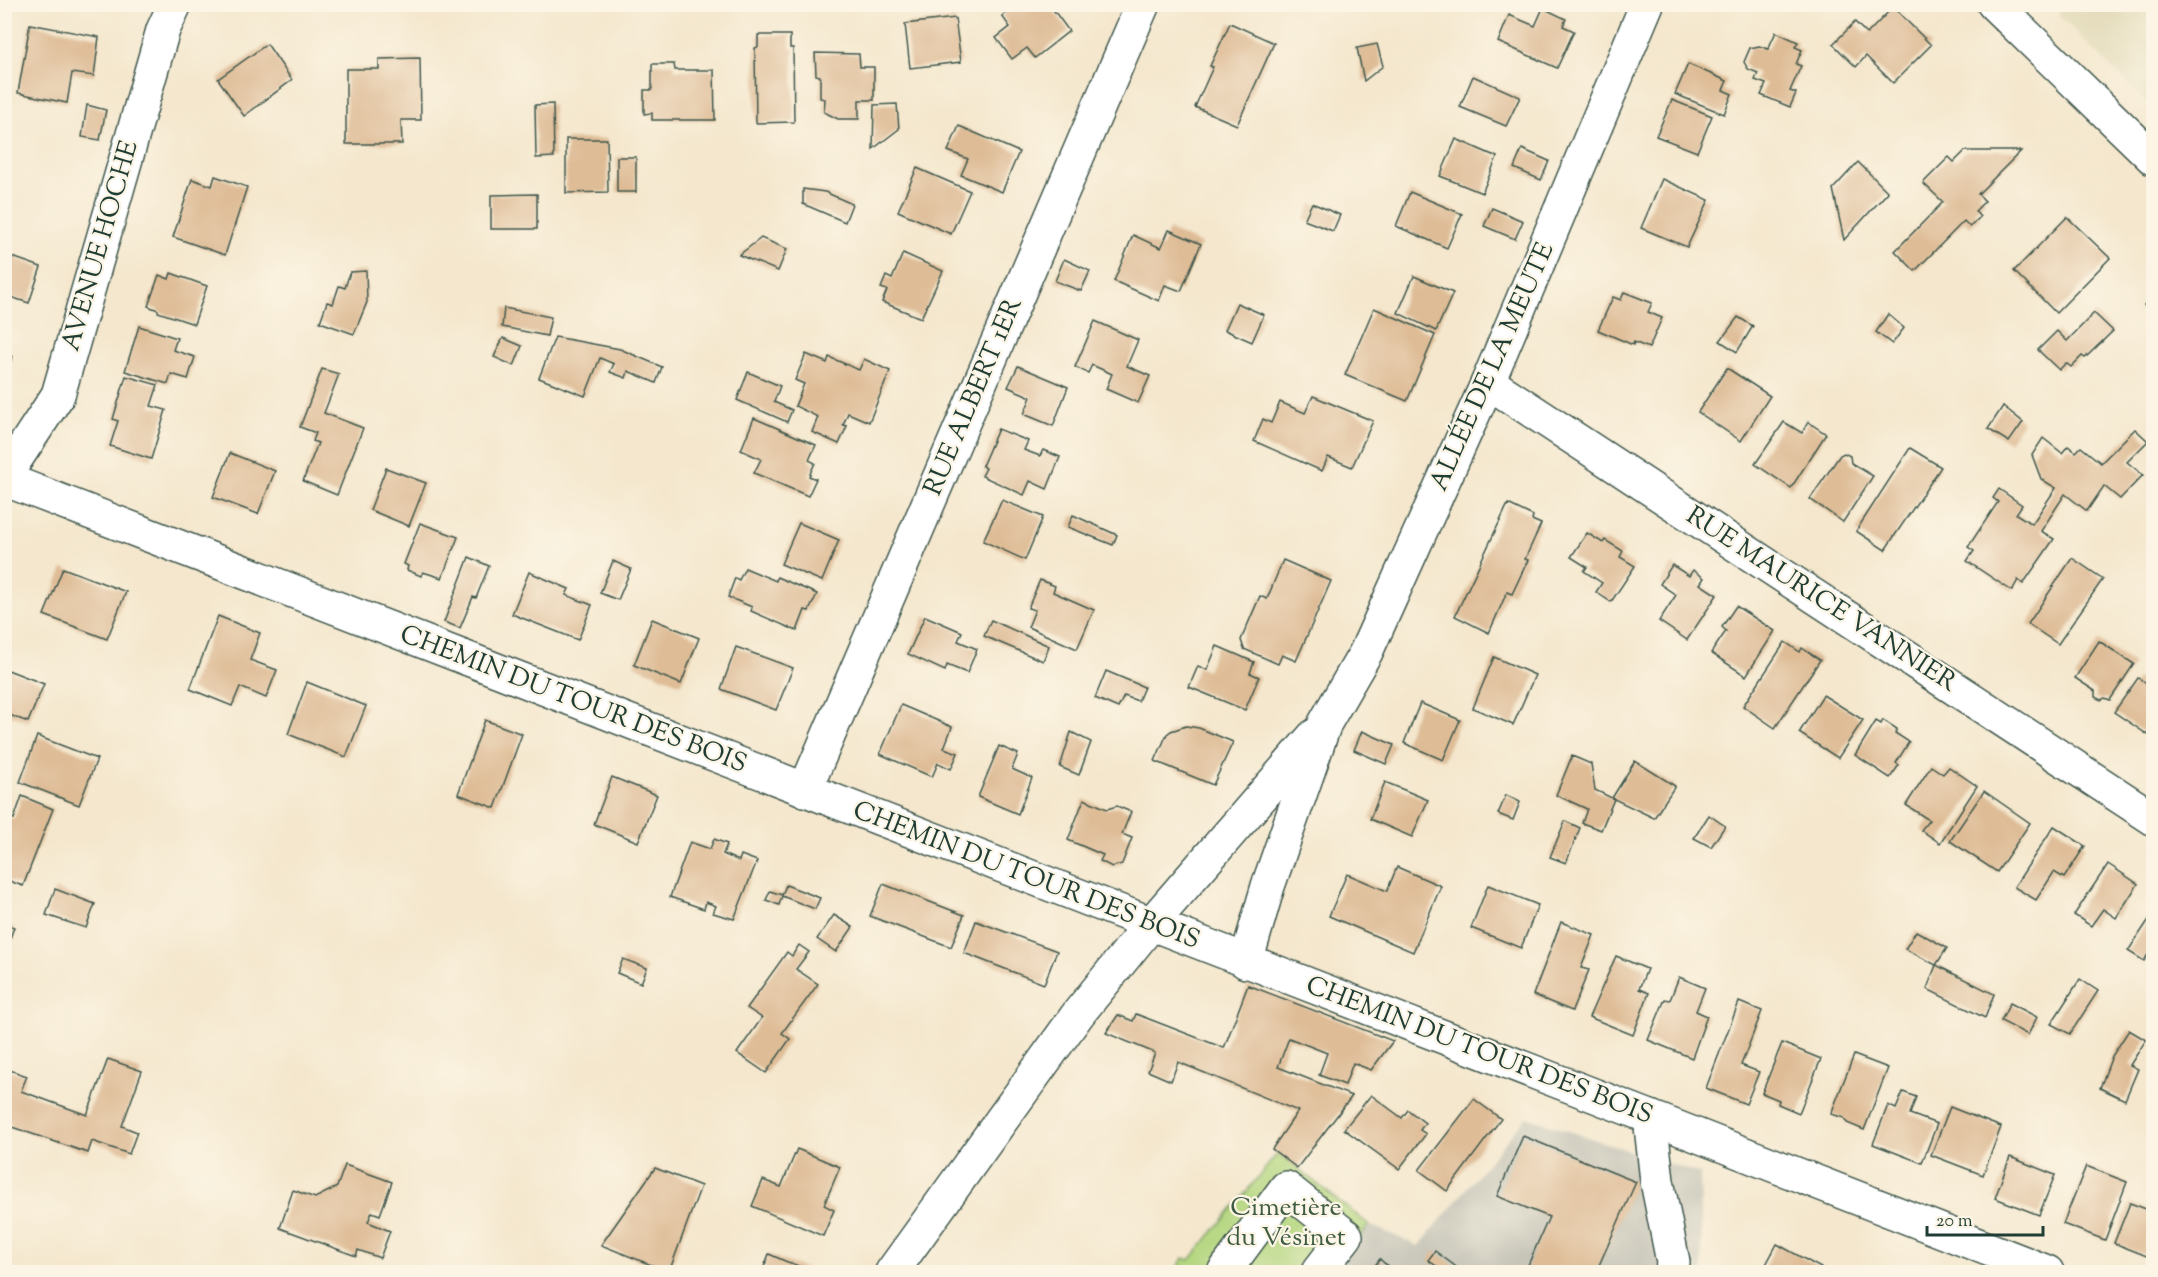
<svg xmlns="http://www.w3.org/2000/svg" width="2158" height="1277" viewBox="0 0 2158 1277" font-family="'Sorts Mill Goudy',serif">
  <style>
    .built { fill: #e3dbba }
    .industrial { fill: #c6c5b8 }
    .green { fill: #b3d67e; stroke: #698a59; stroke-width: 1.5 }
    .building { fill: #debc96 }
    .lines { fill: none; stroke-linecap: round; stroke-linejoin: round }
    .minor-casing { stroke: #3f564b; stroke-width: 36 }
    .minor { stroke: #fff; stroke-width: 33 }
    .labels { text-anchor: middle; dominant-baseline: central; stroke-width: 4.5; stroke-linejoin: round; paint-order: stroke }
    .street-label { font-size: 26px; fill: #1f3d34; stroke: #fcf5e5 }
    .park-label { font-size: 26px; fill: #3d5c43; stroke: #fcf5e5 }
  </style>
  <rect width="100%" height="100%" fill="#fcf5e5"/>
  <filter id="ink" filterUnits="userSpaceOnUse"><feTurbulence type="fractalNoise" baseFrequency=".0167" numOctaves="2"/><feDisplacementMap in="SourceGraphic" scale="12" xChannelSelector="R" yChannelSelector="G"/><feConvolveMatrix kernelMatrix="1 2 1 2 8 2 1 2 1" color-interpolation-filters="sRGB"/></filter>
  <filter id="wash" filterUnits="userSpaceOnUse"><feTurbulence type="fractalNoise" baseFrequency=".008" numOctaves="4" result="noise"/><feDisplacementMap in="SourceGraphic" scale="24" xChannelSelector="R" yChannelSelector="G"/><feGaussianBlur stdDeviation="1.35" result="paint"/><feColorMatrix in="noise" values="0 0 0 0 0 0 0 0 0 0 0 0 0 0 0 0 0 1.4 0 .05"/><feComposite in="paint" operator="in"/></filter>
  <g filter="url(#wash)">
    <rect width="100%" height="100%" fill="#f4e7cd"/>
    <polygon class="built" points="2068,4 2153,5 2153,109 2058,14"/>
    <polygon class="industrial" points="1526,1117 1700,1174 1702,1272 1333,1272 1369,1225 1419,1246"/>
    <polygon class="green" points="1278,1153 1369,1225 1333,1272 1176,1272 1183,1258 1190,1260"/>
    <g id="blocks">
      <g class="building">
        <polygon points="1018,4 1049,4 1069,31 1035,58 1027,48 1012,59 996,38 1010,27 1002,16"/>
        <polygon points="1893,7 1931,45 1893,83 1866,56 1856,67 1833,44 1855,22 1867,34"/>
        <polygon points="1543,8 1566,19 1563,26 1574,31 1557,68 1498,42 1509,15 1535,26"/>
        <polygon points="955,18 961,62 910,68 905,24"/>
        <polygon points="1230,23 1274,43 1237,125 1195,107 1213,67 1210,66"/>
        <polygon points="30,24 99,37 94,76 72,73 67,103 18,93"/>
        <polygon points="1776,32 1798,42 1795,47 1802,50 1796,64 1801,66 1790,91 1796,93 1790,107 1761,95 1766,84 1755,80 1758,73 1748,69 1744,62 1750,48 1759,46 1768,49"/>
        <polygon points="758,35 790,35 790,48 793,48 794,122 756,123 755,48 758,47"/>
        <polygon points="267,44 292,80 244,116 218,79"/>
        <polygon points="1377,44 1383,66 1364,81 1357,48"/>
        <polygon points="815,53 859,54 860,67 874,67 874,100 859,100 859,119 838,119 824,112 825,99 820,98 820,76 816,75"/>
        <polygon points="420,58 421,120 401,120 402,144 346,144 346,69 379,69 379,59"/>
        <polygon points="652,64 674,64 675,70 714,70 715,120 652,120 652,113 644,114 644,90 652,90"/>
        <polygon points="1688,64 1727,81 1723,90 1732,94 1724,114 1675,94"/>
        <polygon points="1473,76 1520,97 1506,126 1460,107"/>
        <polygon points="1672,100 1712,116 1697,152 1656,136"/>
        <polygon points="553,104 554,157 536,158 535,105"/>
        <polygon points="897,104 899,129 873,149 874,105"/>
        <polygon points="87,105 106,110 100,140 82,137"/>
        <polygon points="959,126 1019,152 1002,192 961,175 968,159 948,151"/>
        <polygon points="566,139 607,139 608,192 566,193"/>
        <polygon points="1456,139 1497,157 1482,193 1440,176"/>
        <polygon points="1522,149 1549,161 1541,180 1514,168"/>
        <polygon points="1965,151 2021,151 1978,194 1985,201 1975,211 1980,217 1970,227 1964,221 1915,271 1895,251 1943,202 1923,183 1949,157 1954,162"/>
        <rect x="617" y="157" width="19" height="35"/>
        <polygon points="1858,162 1888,192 1844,240 1833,189"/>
        <polygon points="917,168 970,191 951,234 898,211"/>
        <polygon points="215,176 247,187 225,255 173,237 192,179 212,186"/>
        <polygon points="1662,179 1709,200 1687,247 1641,228"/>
        <polygon points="803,189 825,192 852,204 845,222 803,204"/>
        <polygon points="1410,192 1462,214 1447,248 1396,226"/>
        <polygon points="537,194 537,229 491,229 491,195"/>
        <polygon points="1312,203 1340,215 1333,231 1304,220"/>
        <polygon points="1492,208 1523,221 1515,239 1484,226"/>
        <polygon points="2067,217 2110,258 2056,313 2014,271"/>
        <polygon points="1169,230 1201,244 1181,291 1165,285 1159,301 1114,281 1133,235 1161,248"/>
        <polygon points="761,238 787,249 778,271 739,255"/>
        <polygon points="903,253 943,271 921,318 882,302 887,290 881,288 886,276 892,279"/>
        <polygon points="4,254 41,267 29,303 4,295"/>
        <polygon points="1064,259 1090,271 1081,291 1055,281"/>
        <polygon points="366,271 367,302 354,334 320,322 327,302 333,304 339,286 345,288 350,272"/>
        <polygon points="171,273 207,286 194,324 158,312 158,310 148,306 159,275 169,279"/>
        <polygon points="1414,276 1453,293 1436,331 1398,313"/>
        <polygon points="1624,292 1652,303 1648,312 1662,318 1649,348 1634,342 1633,345 1598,330 1613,297 1621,300"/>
        <polygon points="2154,296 2154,321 2147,315 2151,311 2144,305"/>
        <polygon points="1237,303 1264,315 1252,342 1225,330"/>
        <polygon points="504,308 551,317 547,336 502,327"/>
        <polygon points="1374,308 1435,335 1407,401 1345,375"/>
        <polygon points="2094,313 2113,331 2085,358 2082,356 2071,367 2066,363 2059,370 2038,350 2057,331 2067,341"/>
        <polygon points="1888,314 1904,328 1892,344 1876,332"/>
        <polygon points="1738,317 1753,326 1737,352 1720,341"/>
        <polygon points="1095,321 1138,340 1127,366 1150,376 1138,403 1106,389 1112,374 1092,365 1088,373 1075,367"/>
        <polygon points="139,326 177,338 173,350 195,357 188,379 171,374 168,384 125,371"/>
        <polygon points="555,337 620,349 662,367 656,383 628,371 626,378 610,372 614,364 600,358 585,396 539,378"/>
        <polygon points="503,338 522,346 514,366 494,357"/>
        <polygon points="4,354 12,356 5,377 4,377"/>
        <polygon points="806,354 827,363 829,357 859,370 864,359 890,371 869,422 848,413 843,425 847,426 839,444 812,432 818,417 795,406 804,384 795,380"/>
        <polygon points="1018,366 1068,387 1053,426 1024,414 1031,397 1008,387"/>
        <polygon points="1727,368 1770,396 1741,441 1698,412"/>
        <polygon points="322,369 339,374 324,413 363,428 337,495 303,481 318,443 313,441 316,433 300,427"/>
        <polygon points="748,372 780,386 774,402 792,410 787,422 737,400"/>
        <polygon points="126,376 158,385 151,406 166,410 151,459 110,446 118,421 113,419"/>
        <polygon points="1313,396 1373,421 1352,467 1328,457 1322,471 1254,441 1263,419 1271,423 1280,402 1305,413"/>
        <polygon points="2003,406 2023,422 2009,442 1988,429"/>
        <polygon points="754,418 816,445 809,460 815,463 809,476 816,479 808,496 754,473 761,459 741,450"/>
        <polygon points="1784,422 1802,433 1808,422 1826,434 1791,488 1755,464"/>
        <polygon points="998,429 1028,441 1024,450 1040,456 1043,450 1060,457 1047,489 1030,481 1024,495 982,476 986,468 982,466"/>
        <polygon points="2135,429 2148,441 2127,462 2143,475 2120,499 2104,486 2087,511 2065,494 2041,531 2054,539 2023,584 2018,580 2012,591 1967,561 1974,551 1968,547 1998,502 1993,498 1999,489 2022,505 2016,514 2032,524 2056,488 2041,479 2032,455 2043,438 2062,453 2068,446 2076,452 2081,447 2101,463"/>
        <polygon points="1910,448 1941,467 1885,550 1856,531"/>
        <polygon points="230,453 275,471 258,514 213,497"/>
        <polygon points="1844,453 1850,456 1851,463 1873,476 1843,522 1810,499 1840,455"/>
        <polygon points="386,468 426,483 409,526 370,510"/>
        <polygon points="1002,500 1043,517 1025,560 983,541"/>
        <polygon points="1508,504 1533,516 1532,520 1541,524 1525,559 1528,560 1512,594 1507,592 1489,633 1455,616"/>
        <polygon points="1073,515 1117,535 1113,545 1068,527"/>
        <polygon points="420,523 458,537 442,578 423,572 421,576 407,570 408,566 404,564"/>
        <polygon points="799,523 839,540 822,581 781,564"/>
        <polygon points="1587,533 1603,543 1605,540 1623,551 1620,557 1635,566 1611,602 1596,592 1602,583 1584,571 1587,567 1571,557"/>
        <polygon points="469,557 489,566 476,598 473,597 460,628 444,622"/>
        <polygon points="2072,558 2103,579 2058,644 2028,624"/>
        <polygon points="1283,560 1331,581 1296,661 1282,655 1278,664 1244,649 1241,640 1260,596 1267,599"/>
        <polygon points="613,561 631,569 618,600 600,593"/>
        <polygon points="1672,565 1689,576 1693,570 1704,578 1700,584 1717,595 1687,640 1659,621 1676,595 1660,584"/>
        <polygon points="63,568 126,592 107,639 44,615"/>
        <polygon points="745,568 776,581 777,577 817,594 809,611 805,610 797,631 751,611 752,607 728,597 735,578 739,580"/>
        <polygon points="529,572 569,589 566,595 592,605 578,640 512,614"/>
        <polygon points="1040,580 1055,586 1053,592 1094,610 1077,649 1028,627 1035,610 1028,608"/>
        <polygon points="1736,606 1775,631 1746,676 1711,653 1726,631 1722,627"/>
        <polygon points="218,616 260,633 250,660 277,670 266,698 240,687 232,706 190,689"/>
        <polygon points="925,616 962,632 958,641 977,649 967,673 947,665 945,671 908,654"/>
        <polygon points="652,619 699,638 681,684 634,665"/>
        <polygon points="991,620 1049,646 1043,661 984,636"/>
        <polygon points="2099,641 2134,664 2110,700 2105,698 2101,700 2095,697 2095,691 2075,678"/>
        <polygon points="1785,642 1800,652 1802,648 1820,660 1775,728 1743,706"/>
        <polygon points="1217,646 1254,662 1250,673 1259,677 1245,710 1189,687 1198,666 1207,670"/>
        <polygon points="736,647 793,668 776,710 721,689"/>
        <polygon points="1494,657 1535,675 1513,725 1473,708"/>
        <polygon points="8,670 44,684 28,722 4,713 4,678"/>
        <polygon points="1106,671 1144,687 1138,701 1124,696 1118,708 1095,698"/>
        <polygon points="2138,678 2154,689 2154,732 2151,737 2114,712"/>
        <polygon points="307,682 366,706 346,757 288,734"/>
        <polygon points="1823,695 1863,720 1838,758 1799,733"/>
        <polygon points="1420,703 1460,720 1443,760 1404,743"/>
        <polygon points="901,705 952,727 944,748 958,753 951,769 938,763 932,777 880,754"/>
        <polygon points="485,720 522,734 495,808 458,794"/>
        <polygon points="1883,720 1897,729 1895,733 1909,742 1896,763 1899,765 1890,778 1855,755 1876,721 1881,724"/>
        <polygon points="1186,726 1199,728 1233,742 1213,785 1155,761 1167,734 1171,731"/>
        <polygon points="1362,731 1394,745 1386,764 1354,750"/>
        <polygon points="1071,732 1091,742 1079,775 1060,767"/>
        <polygon points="37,736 97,759 79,805 20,782"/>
        <polygon points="999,746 1018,754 1012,769 1032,778 1018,814 978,797"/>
        <polygon points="1572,756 1591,764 1595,790 1614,799 1601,830 1582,823 1587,809 1556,795"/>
        <polygon points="1635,761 1675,786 1654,818 1612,798"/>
        <polygon points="1931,766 1943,774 1949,767 1977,786 1940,843 1921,830 1929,820 1906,805"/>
        <polygon points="612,777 657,795 638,842 594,824"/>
        <polygon points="1385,782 1428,800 1412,837 1370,819"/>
        <polygon points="1984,791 2030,823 1997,872 1950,841"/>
        <polygon points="1506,795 1520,802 1513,820 1498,814"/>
        <polygon points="22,796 53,809 23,886 4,879 4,815 14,819"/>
        <polygon points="1084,799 1107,809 1117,806 1131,812 1122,834 1132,838 1122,864 1112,867 1100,861 1103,855 1068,840"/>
        <polygon points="1709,815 1725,826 1711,847 1694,838"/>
        <polygon points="1565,821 1580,828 1566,863 1550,857"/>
        <polygon points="2054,826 2085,846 2064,878 2054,872 2036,900 2014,887"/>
        <polygon points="714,839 727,844 723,854 739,861 741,855 757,861 734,919 713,913 716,906 706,902 704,909 670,897 690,842 710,849"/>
        <polygon points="2108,864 2138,884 2116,918 2103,909 2091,926 2074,915"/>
        <polygon points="1397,867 1441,886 1413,952 1329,916 1347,874 1387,891"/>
        <polygon points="883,884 964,915 951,947 870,916"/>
        <polygon points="786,885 820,898 815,909 782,896 779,905 766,900 770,891 782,895"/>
        <polygon points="1488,885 1538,905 1521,948 1471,928"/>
        <polygon points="55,889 95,904 86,928 46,915"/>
        <polygon points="2154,912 2154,949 2152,948 2144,961 2128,951"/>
        <polygon points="834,915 853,927 836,952 817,939"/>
        <polygon points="976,921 1057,951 1044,984 964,953"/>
        <polygon points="1561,922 1594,935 1581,968 1589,970 1572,1011 1533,995"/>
        <polygon points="4,924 14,927 5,953 4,953"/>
        <polygon points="1916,931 1947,948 1936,965 1994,994 1985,1018 1927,989 1936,965 1905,949"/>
        <polygon points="799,945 809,952 796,969 818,984 782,1033 790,1039 766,1073 737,1053 762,1018 747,1008 787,952 792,956"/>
        <polygon points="1616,956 1647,969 1639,989 1649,993 1633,1035 1589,1017"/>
        <polygon points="623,959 647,968 641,983 617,973"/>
        <polygon points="1679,977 1705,988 1696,1011 1707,1016 1692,1058 1648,1040 1665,999 1670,1000"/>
        <polygon points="2080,979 2098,991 2070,1034 2051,1024"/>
        <polygon points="1248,985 1393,1041 1371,1070 1353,1063 1345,1085 1319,1075 1327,1053 1289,1038 1278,1067 1352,1096 1297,1168 1272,1149 1298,1111 1178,1062 1171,1081 1148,1071 1155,1053 1106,1033 1118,1015 1133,1021 1136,1014 1224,1048"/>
        <polygon points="1739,1002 1762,1011 1741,1065 1759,1072 1746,1104 1706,1088"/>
        <polygon points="2010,1003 2037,1017 2028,1035 2001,1021"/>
        <polygon points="2129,1030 2146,1040 2130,1065 2138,1069 2125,1100 2100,1088 2112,1056"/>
        <polygon points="1782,1043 1821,1059 1799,1113 1778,1104 1779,1100 1762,1093"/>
        <polygon points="1854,1055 1888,1068 1864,1130 1847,1123 1844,1118 1831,1114"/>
        <polygon points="108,1059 142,1071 122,1126 137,1132 129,1154 92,1141 88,1153 9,1126 11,1121 4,1119 4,1068 27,1076 21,1091 87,1115"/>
        <polygon points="1903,1092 1916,1097 1910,1114 1937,1124 1922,1163 1873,1144 1888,1105 1896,1109"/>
        <polygon points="1371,1095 1402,1118 1408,1110 1425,1123 1420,1130 1426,1134 1399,1169 1344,1129"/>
        <polygon points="1474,1099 1501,1119 1447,1191 1419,1170"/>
        <polygon points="1950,1107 2001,1127 1983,1175 1931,1155"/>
        <polygon points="1523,1136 1636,1182 1596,1272 1525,1272 1549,1217 1497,1196"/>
        <polygon points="797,1149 840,1167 824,1205 834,1210 823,1236 752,1206 763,1180 781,1187"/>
        <polygon points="2010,1157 2055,1175 2039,1215 1995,1198"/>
        <polygon points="345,1165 392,1182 380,1215 372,1212 368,1222 390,1231 380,1258 358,1250 356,1256 280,1228 293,1190 315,1198 337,1187"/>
        <polygon points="2086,1166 2127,1182 2105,1240 2063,1224"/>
        <polygon points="655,1168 701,1186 669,1272 601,1245"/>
        <polygon points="2130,1203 2154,1212 2154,1259 2114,1243"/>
        <polygon points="1777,1244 1821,1268 1819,1272 1762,1272"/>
        <polygon points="1435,1251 1463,1272 1445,1272 1428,1260"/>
        <polygon points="769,1254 785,1261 815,1272 762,1272"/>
        <polygon points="1380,1259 1384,1263 1398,1272 1370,1272"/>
      </g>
    </g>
  </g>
  <g filter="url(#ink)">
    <use href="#blocks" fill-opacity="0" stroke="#3f564b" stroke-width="1.5"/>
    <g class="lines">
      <defs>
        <g id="minor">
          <polyline points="1994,4 2154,159"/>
          <polyline points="1488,382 2154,819"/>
          <polyline points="4,477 58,395 163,30 175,4"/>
          <polyline points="4,479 1650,1117 2047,1272"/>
          <polyline points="805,790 1143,4"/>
          <polyline points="1246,962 1268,886 1325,723 1366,652 1488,382 1647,4"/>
          <polyline points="1650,1117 1657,1181 1673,1262 1672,1272"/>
          <polyline points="892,1272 1078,1014 1151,924 1314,736"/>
          <polyline points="1224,1272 1286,1188 1346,1236 1318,1272"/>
        </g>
      </defs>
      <use href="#minor" class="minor-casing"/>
      <use href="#minor" class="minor"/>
    </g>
  </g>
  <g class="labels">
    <g class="street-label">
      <text transform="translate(101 246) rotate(-74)">AVENUE HOCHE</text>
      <text transform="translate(1493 367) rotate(-66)">ALLÉE DE LA MEUTE</text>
      <text transform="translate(974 397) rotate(-67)">RUE ALBERT 1ER</text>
      <text transform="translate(1821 600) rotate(33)">RUE MAURICE VANNIER</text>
      <text transform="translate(573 700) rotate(21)">CHEMIN DU TOUR DES BOIS</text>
      <text transform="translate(1026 876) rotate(21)">CHEMIN DU TOUR DES BOIS</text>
      <text transform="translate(1479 1051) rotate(21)">CHEMIN DU TOUR DES BOIS</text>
    </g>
    <g class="park-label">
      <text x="1286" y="1208">Cimetière<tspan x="1286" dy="30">du Vésinet</tspan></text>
    </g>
  </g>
  <rect width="2158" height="1277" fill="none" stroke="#fcf5e5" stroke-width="24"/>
  <path d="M1927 1226v9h116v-9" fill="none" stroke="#1f3d34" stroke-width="3"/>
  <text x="1936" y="1226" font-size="18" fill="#1f3d34" stroke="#fcf5e5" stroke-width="4.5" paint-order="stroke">20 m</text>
</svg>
